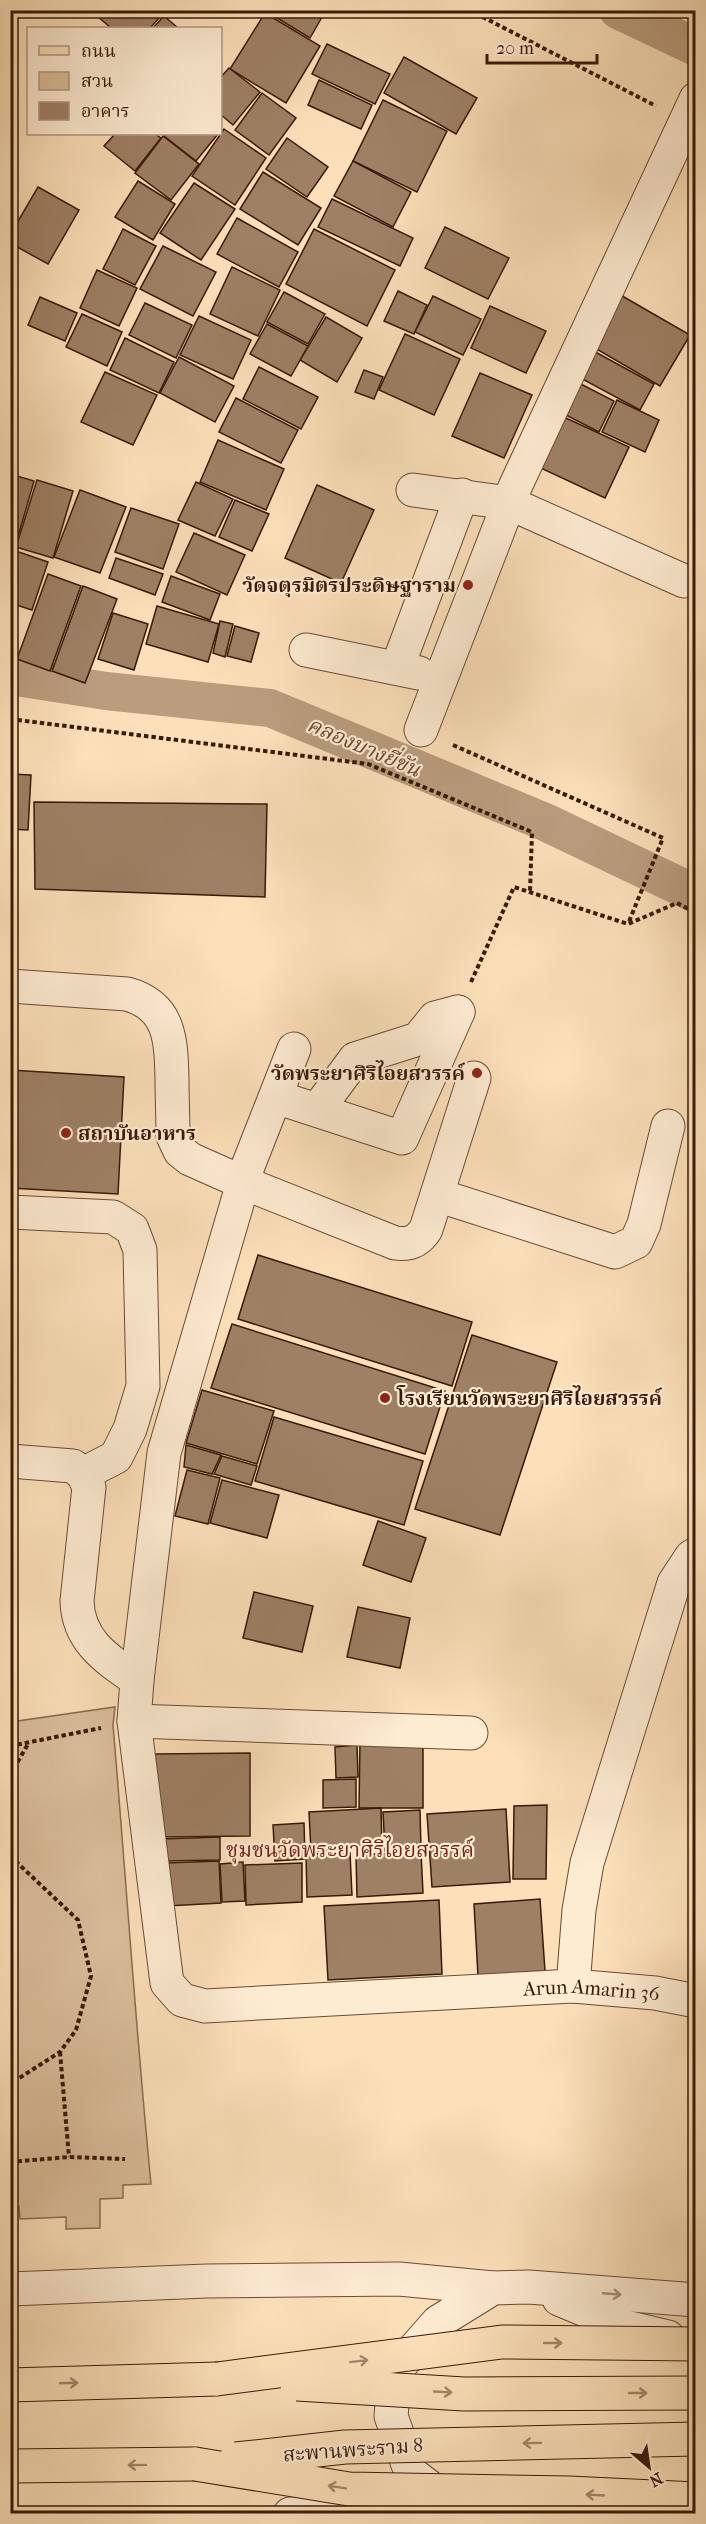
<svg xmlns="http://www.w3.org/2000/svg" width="706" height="2524" viewBox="0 0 706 2524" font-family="'IM FELL French Canon','Noto Serif Thai',serif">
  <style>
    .green { fill: #dbbe9c; stroke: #8a6c52; stroke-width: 1.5 }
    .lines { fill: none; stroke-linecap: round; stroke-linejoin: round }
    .canal { stroke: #ba9c7e; stroke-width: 38 }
    .building { fill: #9e8065; stroke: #391909; stroke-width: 1.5 }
    .minor-casing { stroke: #6a4b35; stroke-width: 35 }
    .major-casing { stroke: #391909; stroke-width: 35 }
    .path { stroke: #391909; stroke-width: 4; stroke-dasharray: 4.5 3; stroke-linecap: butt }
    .minor { stroke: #fdebd2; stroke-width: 33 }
    .major { stroke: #fce0ba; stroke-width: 33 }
    .major-bridge-casing { stroke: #391909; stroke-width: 35; stroke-linecap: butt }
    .major-bridge { stroke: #fce0ba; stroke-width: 33 }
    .oneway { stroke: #a58c78 }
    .oneway2 { stroke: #a4866a }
    .poi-dot { fill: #8f2418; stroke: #fdebd2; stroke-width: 2 }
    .labels { text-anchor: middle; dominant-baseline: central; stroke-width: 4.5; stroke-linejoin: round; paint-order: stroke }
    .poi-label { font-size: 20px; font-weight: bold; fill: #391909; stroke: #fdebd2; text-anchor: end }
    .street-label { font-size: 20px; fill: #391909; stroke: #fdebd2 }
    .water-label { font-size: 21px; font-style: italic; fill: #664732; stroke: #fdebd2 }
    .neighbourhood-label { font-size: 21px; fill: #7a1f14; stroke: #fdebd2 }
  </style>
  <rect width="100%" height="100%" fill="#fce0ba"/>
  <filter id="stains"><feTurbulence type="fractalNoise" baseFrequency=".00333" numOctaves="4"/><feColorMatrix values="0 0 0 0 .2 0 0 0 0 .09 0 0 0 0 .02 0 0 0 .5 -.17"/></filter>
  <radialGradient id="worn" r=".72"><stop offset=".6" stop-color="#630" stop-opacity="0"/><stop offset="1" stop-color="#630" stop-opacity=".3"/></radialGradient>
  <path class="green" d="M115 1707 113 1725C126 1878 136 2032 151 2184L123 2185V2198L100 2199V2228L66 2229V2217L20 2219 19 2206 11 2207V1722Z"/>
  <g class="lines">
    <g class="canal">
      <polyline points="618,10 696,47"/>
      <polyline points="10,676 106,691 270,708 545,822 696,894"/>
    </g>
  </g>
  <g class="building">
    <polygon points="99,10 153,10 160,17 150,28 111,28 96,15"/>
    <polygon points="264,10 326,10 310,38"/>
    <polygon points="265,13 320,46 286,103 230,69"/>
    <polygon points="164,16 178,28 153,28"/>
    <polygon points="327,44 390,74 375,104 312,74"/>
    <polygon points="404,57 477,98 456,134 384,93"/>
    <polygon points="229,68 260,92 233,125 220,114 220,78"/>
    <polygon points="319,80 372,105 361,129 308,105"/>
    <polygon points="262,93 296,118 269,155 235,130"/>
    <polygon points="383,100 447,131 417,192 353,161"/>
    <polygon points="224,129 266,158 235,205 192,176"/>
    <polygon points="115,134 155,134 161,138 135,171 104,146"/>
    <polygon points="167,134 218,134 196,161 164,136"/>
    <polygon points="163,136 199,164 171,200 135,173"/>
    <polygon points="287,138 328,167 307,197 266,169"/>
    <polygon points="353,161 411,192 393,227 334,196"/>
    <polygon points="263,172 321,208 298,245 240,209"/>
    <polygon points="138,181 175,204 153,240 115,217"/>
    <polygon points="194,183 235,209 201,260 160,233"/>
    <polygon points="38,187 79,210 48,264 10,243 10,235"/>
    <polygon points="332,199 413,238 400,266 318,227"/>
    <polygon points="237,218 298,252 279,287 217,254"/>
    <polygon points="445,227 509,258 488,299 425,268"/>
    <polygon points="123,229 156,246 135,285 103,269"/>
    <polygon points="314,229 395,270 367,326 286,284"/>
    <polygon points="163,246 216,272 193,316 140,289"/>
    <polygon points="232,267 280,290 258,336 210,314"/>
    <polygon points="97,270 137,288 119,326 80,308"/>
    <polygon points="398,291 427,305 414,334 384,321"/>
    <polygon points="284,292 325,314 308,344 267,322"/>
    <polygon points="617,293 690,335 660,386 588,344"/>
    <polygon points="433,296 481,319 463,355 415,332"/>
    <polygon points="40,297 77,313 65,341 28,325"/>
    <polygon points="145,303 192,325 176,358 129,335"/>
    <polygon points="490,306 546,331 526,373 471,348"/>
    <polygon points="82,314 122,332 107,366 66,347"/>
    <polygon points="199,316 251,340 233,379 180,355"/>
    <polygon points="326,317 362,338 337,382 300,360"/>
    <polygon points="267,324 308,346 291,376 250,354"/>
    <polygon points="405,334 460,359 434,415 379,390"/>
    <polygon points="125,338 174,362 159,393 110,370"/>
    <polygon points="588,348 654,384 640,410 573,374"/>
    <polygon points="179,357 234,386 215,422 160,393"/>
    <polygon points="259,367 318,397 301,429 243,399"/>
    <polygon points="364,370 383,377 374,399 355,392"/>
    <polygon points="105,372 157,395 133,445 81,422"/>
    <polygon points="480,373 532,395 504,458 452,436"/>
    <polygon points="571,379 614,401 599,432 556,410"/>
    <polygon points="236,398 298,430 281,463 219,432"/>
    <polygon points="617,400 659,420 645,452 602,432"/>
    <polygon points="555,413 629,447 605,498 532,464"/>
    <polygon points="218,440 284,469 266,510 200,482"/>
    <polygon points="10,474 34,481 15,547 10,546"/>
    <polygon points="37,480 73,491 53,558 16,547"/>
    <polygon points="196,482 233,499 215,536 178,520"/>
    <polygon points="317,485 374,510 341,583 285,558"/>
    <polygon points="80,490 126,507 100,573 54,557"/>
    <polygon points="235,500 269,514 252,551 219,537"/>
    <polygon points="131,508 179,524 163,569 115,552"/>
    <polygon points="194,533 245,555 227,595 176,572"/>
    <polygon points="10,549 48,562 32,610 10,603"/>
    <polygon points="116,558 163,574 155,595 109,578"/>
    <polygon points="48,574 81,586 50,671 17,659"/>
    <polygon points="171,576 220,594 210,620 162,602"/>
    <polygon points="83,586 117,599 85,683 52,671"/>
    <polygon points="157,606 219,624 208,662 146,644"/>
    <polygon points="113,613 148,624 134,670 98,659"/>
    <polygon points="220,621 233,624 225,657 213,653"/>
    <polygon points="235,626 259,633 251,662 227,656"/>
    <polygon points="10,774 31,775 28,830 10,829"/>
    <polygon points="34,802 267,804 265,897 35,889"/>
    <polygon points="10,1070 124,1077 118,1194 10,1188"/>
    <polygon points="258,1255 472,1322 452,1386 238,1319"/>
    <polygon points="232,1324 445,1391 425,1454 211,1388"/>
    <polygon points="472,1335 557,1362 500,1535 415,1509"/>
    <polygon points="202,1390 274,1411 257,1464 186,1443"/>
    <polygon points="274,1417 423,1461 404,1525 255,1481"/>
    <polygon points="186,1445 221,1455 212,1474 184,1467"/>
    <polygon points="222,1456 257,1466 251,1485 214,1474"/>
    <polygon points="187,1470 220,1478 208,1524 175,1516"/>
    <polygon points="222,1480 279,1495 267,1538 210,1523"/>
    <polygon points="378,1521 426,1538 411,1582 363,1565"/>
    <polygon points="254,1592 313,1606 302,1652 243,1638"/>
    <polygon points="358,1607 410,1618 400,1668 347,1657"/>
    <polygon points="423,1740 423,1808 359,1808 360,1741"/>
    <polygon points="357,1745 358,1777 336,1778 335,1747"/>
    <polygon points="250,1753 250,1836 155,1837 155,1754"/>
    <polygon points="356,1779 356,1807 323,1808 323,1780"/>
    <polygon points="547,1805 546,1879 513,1879 514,1806"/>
    <polygon points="381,1808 382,1848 311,1851 309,1812"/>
    <polygon points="506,1809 510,1882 432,1887 427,1814"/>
    <polygon points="420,1810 421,1849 385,1851 383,1812"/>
    <polygon points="304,1823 305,1859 275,1861 273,1825"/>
    <polygon points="220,1837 220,1860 163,1861 161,1839"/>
    <polygon points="421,1852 423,1893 357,1897 356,1855"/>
    <polygon points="350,1853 352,1895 307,1897 306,1854"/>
    <polygon points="219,1861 221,1903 167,1906 165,1863"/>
    <polygon points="243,1862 245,1901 222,1902 220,1864"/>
    <polygon points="302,1863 302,1902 246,1905 245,1865"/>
    <polygon points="540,1899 545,1971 478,1976 474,1904"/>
    <polygon points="439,1900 442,1974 328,1980 324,1906"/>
  </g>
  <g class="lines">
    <defs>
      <g id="minor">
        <polyline points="413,490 509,503 684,581"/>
        <polyline points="306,650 419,673"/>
        <polyline points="397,668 462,495"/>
        <polyline points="421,730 515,487 696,99"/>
        <path d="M10 986 127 994C171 1006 171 1041 172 1080 172 1098 173 1117 173 1136L180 1151 190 1159 244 1183 395 1243C409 1245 418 1242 426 1229L474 1078"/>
        <path id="s1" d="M294 1049 248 1166 164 1453 137 1680 134 1721 167 1983 182 2000 205 2006 573 1986 655 1993 696 2001"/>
        <polyline points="276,1097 402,1138 458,1012"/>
        <polyline points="317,1110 355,1059 418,1039 435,1018 458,1012"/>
        <polyline points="437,1195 615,1252 636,1242 644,1224 668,1126"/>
        <polyline points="10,1212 113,1217 132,1229 140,1250 143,1386 130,1429 116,1457 83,1474"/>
        <path d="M10 1461 73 1466 83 1474 89 1487 77 1601C78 1641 107 1659 137 1680"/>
        <polyline points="134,1721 471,1733"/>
        <polyline points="573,1986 579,1910 587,1863 674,1583 691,1557 696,1554"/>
        <polyline points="10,2289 207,2281 399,2279 493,2288"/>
        <polyline points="559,2299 626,2327 668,2337"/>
        <polyline points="290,2514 378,2509 437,2514"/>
        <polyline points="481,2514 449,2502 411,2473 391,2416 395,2371 438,2322 493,2288 529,2287 696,2300"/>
      </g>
      <g id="major">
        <polyline points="10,2385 217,2379"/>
        <polyline points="10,2466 195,2464"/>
      </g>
    </defs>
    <use href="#minor" class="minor-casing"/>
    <use href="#major" class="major-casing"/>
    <g class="path">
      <polyline points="469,10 656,106"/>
      <polyline points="10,719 368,764 532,832 530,892"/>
      <polyline points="453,745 663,838 628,924"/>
      <polyline points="471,982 514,887 628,924 677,903 696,913"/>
      <polyline points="10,1746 101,1728"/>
      <polyline points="10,1775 28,1744"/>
      <polyline points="10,1856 78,1920 91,1976 76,2030 60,2052 10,2084"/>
      <polyline points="60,2052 69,2157"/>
      <polyline points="10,2162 69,2157 125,2159"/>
    </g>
    <use href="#minor" class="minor"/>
    <use href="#major" class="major"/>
    <defs>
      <g id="major-bridge">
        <polyline points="217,2379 502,2342 696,2344"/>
        <polyline points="297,2384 464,2394 696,2393"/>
        <polyline points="236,2459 345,2447 696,2439"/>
        <polyline points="195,2464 349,2489 569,2493 696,2499"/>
      </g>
    </defs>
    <use href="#major-bridge" class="major-bridge-casing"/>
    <use href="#major-bridge" class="major-bridge"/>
  </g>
  <defs><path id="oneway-shaft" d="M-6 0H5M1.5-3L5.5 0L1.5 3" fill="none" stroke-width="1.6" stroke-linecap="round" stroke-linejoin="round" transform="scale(1.5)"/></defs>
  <use class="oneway" href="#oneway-shaft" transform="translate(612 2294) rotate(5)"/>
  <g class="oneway2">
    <use href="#oneway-shaft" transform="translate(553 2343)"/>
    <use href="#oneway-shaft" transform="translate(359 2361) rotate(-7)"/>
    <use href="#oneway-shaft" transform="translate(69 2383) rotate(-2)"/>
    <use href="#oneway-shaft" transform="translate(443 2392) rotate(3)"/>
    <use href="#oneway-shaft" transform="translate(638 2393)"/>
    <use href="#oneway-shaft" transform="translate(532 2443) rotate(179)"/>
    <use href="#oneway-shaft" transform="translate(137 2465) rotate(179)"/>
    <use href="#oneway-shaft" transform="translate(337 2487) rotate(-171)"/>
    <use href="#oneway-shaft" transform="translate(595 2495) rotate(-177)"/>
  </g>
  <g class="poi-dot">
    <circle cx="468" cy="585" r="6"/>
    <circle cx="477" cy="1073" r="6"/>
    <circle cx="66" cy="1133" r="6"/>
    <circle cx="385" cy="1398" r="6"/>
  </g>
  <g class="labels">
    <g class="poi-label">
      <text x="456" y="585">วัดจตุรมิตรประดิษฐาราม</text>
      <text x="465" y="1073">วัดพระยาศิริไอยสวรรค์</text>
      <text x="78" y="1133" text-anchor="start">สถาบันอาหาร</text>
      <text x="397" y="1398" text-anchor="start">โรงเรียนวัดพระยาศิริไอยสวรรค์</text>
    </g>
    <g class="street-label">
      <text stroke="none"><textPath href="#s1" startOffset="1392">Arun Amarin 36</textPath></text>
      <text transform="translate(353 2450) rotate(-4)">สะพานพระราม 8</text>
    </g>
    <g class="water-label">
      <text transform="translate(364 747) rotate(23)">คลองบางยี่ขัน</text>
    </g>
    <g class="neighbourhood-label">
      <text x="350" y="1850">ชุมชนวัดพระยาศิริไอยสวรรค์</text>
    </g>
  </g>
  <rect width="706" height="2524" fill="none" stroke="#fce0ba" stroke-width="36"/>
  <rect x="12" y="12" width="682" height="2500" fill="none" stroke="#391909" stroke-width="3"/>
  <rect x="18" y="18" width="670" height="2488" fill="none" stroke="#391909" stroke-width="1.5"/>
  <rect x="27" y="27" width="195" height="108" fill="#fdebd2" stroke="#af9782" stroke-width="1.5"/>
  <rect x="39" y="46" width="30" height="9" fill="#fce0ba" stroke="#af9782" stroke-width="1.5"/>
  <text x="81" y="57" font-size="18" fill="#391909">ถนน</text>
  <rect x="39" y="72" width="30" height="18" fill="#dbbe9c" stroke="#af9782" stroke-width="1.5"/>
  <text x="81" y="87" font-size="18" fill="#391909">สวน</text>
  <rect x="39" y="102" width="30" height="18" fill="#9e8065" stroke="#af9782" stroke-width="1.5"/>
  <text x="81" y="117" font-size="18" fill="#391909">อาคาร</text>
  <g transform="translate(649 2467) rotate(151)" stroke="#fdebd2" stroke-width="4.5" paint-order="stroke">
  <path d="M0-4.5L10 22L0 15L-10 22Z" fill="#391909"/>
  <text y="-9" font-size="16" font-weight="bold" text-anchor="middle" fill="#391909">N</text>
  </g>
  <path d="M487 54v9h110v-9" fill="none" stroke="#391909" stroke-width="3"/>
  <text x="496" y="54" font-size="18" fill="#391909" stroke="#fdebd2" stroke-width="4.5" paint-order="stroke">20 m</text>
  <rect width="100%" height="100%" filter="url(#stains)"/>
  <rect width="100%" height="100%" fill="url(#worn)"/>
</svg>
